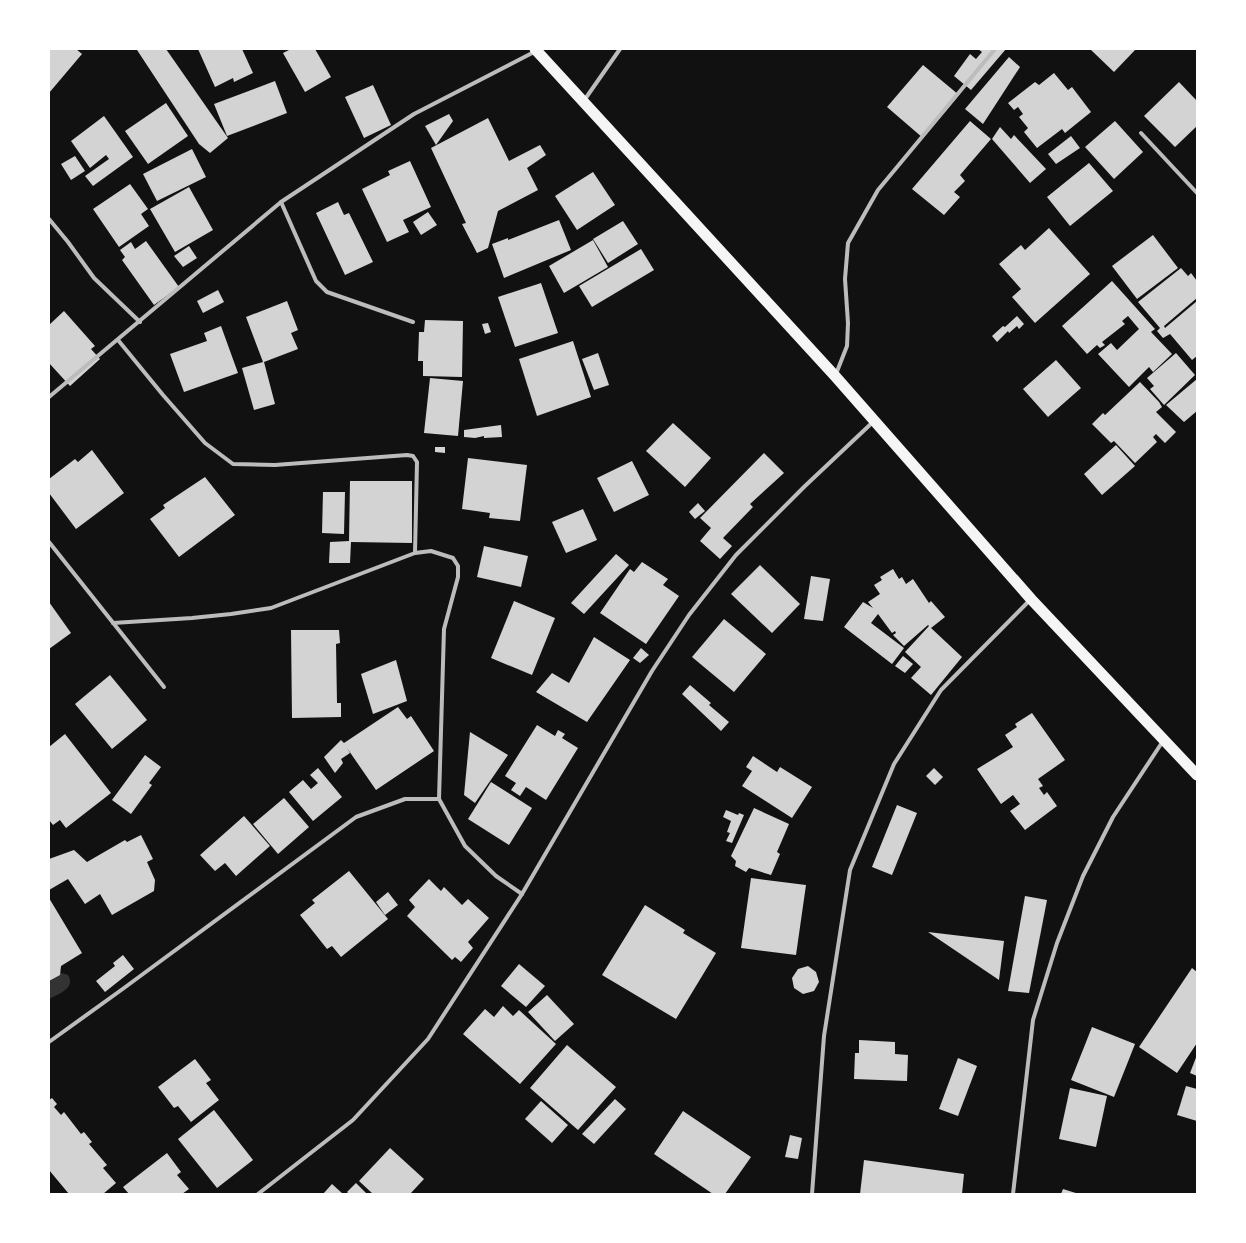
<svg xmlns="http://www.w3.org/2000/svg" width="1246" height="1243" viewBox="0 0 1246 1243" font-family="'Varela Round',sans-serif">
  <style>
    .water { fill: #333 }
    .building { fill: #d3d3d3 }
    .lines { fill: none; stroke-linecap: round; stroke-linejoin: round }
    .minor { stroke: #bcbcbc; stroke-width: 4 }
    .trunk { stroke: #f5f5f5; stroke-width: 11 }
  </style>
  <rect width="100%" height="100%" fill="#111"/>
  <path class="water" d="M58 972 68 975C76 988 59 994 49 999V975Z"/>
  <g class="building">
    <polygon points="49,49 76,49 82,54 49,93"/>
    <polygon points="138,49 166,49 228,138 210,153 199,144 137,50"/>
    <polygon points="198,49 242,49 253,73 234,82 233,78 215,87"/>
    <polygon points="291,49 315,49 331,77 305,92 283,53"/>
    <polygon points="978,49 1006,49 971,90 954,76 970,54 976,59 982,52"/>
    <polygon points="1090,49 1136,49 1114,72"/>
    <polygon points="1009,57 1020,67 983,124 965,109"/>
    <polygon points="923,65 959,95 923,138 887,107"/>
    <polygon points="1054,73 1068,90 1072,87 1091,112 1065,133 1062,129 1037,148 1024,132 1028,128 1019,117 1023,114 1018,107 1014,110 1008,103 1035,82 1039,85"/>
    <polygon points="275,81 287,113 227,136 214,104"/>
    <polygon points="1179,82 1197,101 1197,126 1175,147 1144,116"/>
    <polygon points="373,85 391,125 364,138 345,97"/>
    <polygon points="166,103 188,136 148,164 125,131"/>
    <polygon points="449,114 453,121 436,145 425,126"/>
    <polygon points="104,116 133,157 93,186 85,176 109,159 106,155 90,168 71,141"/>
    <polygon points="488,118 509,161 540,145 546,155 527,168 538,190 498,211 488,248 477,253 462,224 466,223 431,148"/>
    <polygon points="970,121 991,139 960,175 965,181 954,192 960,197 944,215 912,189"/>
    <polygon points="1115,121 1143,152 1114,179 1085,147"/>
    <polygon points="1000,127 1011,139 1014,135 1046,169 1030,183 992,139"/>
    <polygon points="1071,136 1080,148 1056,164 1048,154"/>
    <polygon points="192,149 206,177 157,201 143,174"/>
    <polygon points="75,156 85,171 71,180 61,164"/>
    <polygon points="410,161 431,207 403,220 409,232 387,242 362,189 390,175 388,171"/>
    <polygon points="1089,163 1113,191 1070,226 1047,197"/>
    <polygon points="593,172 615,205 577,230 555,196"/>
    <polygon points="130,184 148,209 141,214 149,226 119,247 93,209"/>
    <polygon points="189,187 213,230 175,252 150,209"/>
    <polygon points="338,202 344,215 349,213 373,262 345,275 316,213"/>
    <polygon points="428,212 437,225 421,235 413,222"/>
    <polygon points="559,220 571,250 504,278 492,244 508,238 508,240"/>
    <polygon points="623,221 638,244 608,263 593,239"/>
    <polygon points="1049,228 1090,274 1035,323 1012,297 1021,289 999,264 1021,245 1025,250"/>
    <polygon points="1153,235 1178,268 1137,299 1112,266"/>
    <polygon points="593,240 608,267 564,293 549,266"/>
    <polygon points="146,241 179,287 154,305 122,260 125,257 120,250 131,242 135,249"/>
    <polygon points="189,246 197,258 183,267 174,256"/>
    <polygon points="641,249 654,270 592,307 579,286"/>
    <polygon points="1181,268 1188,276 1191,273 1197,281 1197,298 1164,326 1165,328 1197,301 1197,356 1192,360 1170,334 1163,338 1157,331 1160,328 1138,302"/>
    <polygon points="1112,281 1155,329 1151,332 1172,354 1153,372 1149,367 1129,387 1098,354 1111,343 1117,350 1139,329 1128,316 1122,321 1125,324 1102,342 1105,345 1100,348 1097,345 1087,354 1062,326"/>
    <polygon points="541,283 558,333 515,347 498,297"/>
    <polygon points="218,290 224,302 203,313 197,301"/>
    <polygon points="287,301 298,330 291,333 298,349 264,362 275,404 254,410 242,368 263,362 246,317"/>
    <polygon points="64,311 95,346 91,349 100,359 70,386 49,363 49,325"/>
    <polygon points="1017,316 1024,324 1019,329 1017,326 1009,333 1008,331 997,342 992,336 1003,326 1005,327"/>
    <polygon points="425,320 463,321 462,377 423,376 423,361 418,361 419,332 424,332"/>
    <polygon points="488,323 491,332 485,334 482,324"/>
    <polygon points="221,326 238,373 184,392 170,354 207,341 204,333"/>
    <polygon points="573,341 591,397 537,416 519,359"/>
    <polygon points="598,353 609,385 594,390 582,359"/>
    <polygon points="1176,353 1195,375 1164,405 1150,389 1154,386 1147,378"/>
    <polygon points="1056,360 1081,388 1048,417 1023,389"/>
    <polygon points="430,378 463,381 458,436 424,433"/>
    <polygon points="1197,379 1197,411 1184,422 1166,405"/>
    <polygon points="1140,382 1159,402 1162,407 1156,412 1176,432 1165,443 1156,434 1153,437 1157,442 1135,463 1114,441 1111,443 1092,424 1103,413 1105,415"/>
    <polygon points="673,423 711,458 685,487 646,451"/>
    <polygon points="501,425 502,437 484,438 484,436 475,438 464,437 464,430"/>
    <polygon points="1116,445 1135,466 1102,495 1084,474"/>
    <polygon points="435,447 445,447 445,453 435,452"/>
    <polygon points="92,450 124,493 76,529 49,493 49,479 75,459 78,462"/>
    <polygon points="764,453 784,473 750,504 753,507 723,538 732,546 720,559 700,541 711,528 700,518"/>
    <polygon points="468,458 527,465 520,521 489,518 490,513 462,509"/>
    <polygon points="632,461 649,495 614,512 597,478"/>
    <polygon points="205,477 235,515 179,557 150,519 165,508 163,505"/>
    <polygon points="350,481 412,481 412,543 351,542 350,563 329,563 330,542 349,541"/>
    <polygon points="323,492 345,492 344,534 322,533"/>
    <polygon points="698,503 705,511 695,519 689,512"/>
    <polygon points="583,509 597,540 566,553 552,522"/>
    <polygon points="484,546 528,556 521,587 477,577"/>
    <polygon points="616,554 629,565 584,614 571,603"/>
    <polygon points="642,562 668,579 663,585 679,596 646,644 600,613 630,569 634,572"/>
    <polygon points="760,565 800,604 772,633 731,594"/>
    <polygon points="893,569 899,579 902,577 906,584 913,579 929,603 931,601 945,617 931,628 962,657 931,695 911,678 921,667 905,652 929,626 928,625 904,646 893,635 896,633 895,631 892,633 878,614 871,623 904,648 892,664 844,627 863,602 873,608 868,602 880,594 874,585 882,580 880,577"/>
    <polygon points="811,576 830,579 823,621 804,619"/>
    <polygon points="514,601 555,618 532,675 491,658"/>
    <polygon points="49,602 71,633 49,649"/>
    <polygon points="724,619 766,654 734,692 692,657"/>
    <polygon points="291,630 339,630 340,643 336,644 337,703 341,703 341,717 292,718"/>
    <polygon points="594,637 630,660 587,722 536,692 552,673 569,683"/>
    <polygon points="641,648 649,655 640,663 633,658"/>
    <polygon points="903,656 913,664 905,673 895,666"/>
    <polygon points="396,660 407,701 373,714 361,674"/>
    <polygon points="110,675 147,720 112,749 75,704"/>
    <polygon points="690,685 711,703 709,705 729,722 721,731 682,694"/>
    <polygon points="398,707 407,719 411,716 434,751 376,790 347,748 350,753 341,759 343,763 335,773 324,757 341,740 344,743"/>
    <polygon points="1032,713 1065,760 1038,779 1043,786 1039,788 1044,795 1047,792 1057,806 1025,830 1010,811 1020,804 1013,795 1001,804 977,769 1013,747 1005,735 1017,727 1015,724"/>
    <polygon points="537,725 555,736 558,730 565,734 562,738 578,748 546,800 526,787 520,796 511,790 516,783 505,776"/>
    <polygon points="470,732 508,755 475,803 464,795"/>
    <polygon points="65,734 111,793 66,828 60,820 53,825 49,820 49,747"/>
    <polygon points="145,755 161,767 149,783 152,785 131,814 112,800"/>
    <polygon points="753,756 777,772 780,767 812,787 792,818 742,786 752,771 746,767"/>
    <polygon points="318,768 342,797 313,821 289,792 303,780 311,789 318,783 310,775"/>
    <polygon points="934,768 943,777 935,785 926,776"/>
    <polygon points="491,782 532,808 509,845 468,819"/>
    <polygon points="284,798 309,827 278,854 253,824"/>
    <polygon points="897,805 917,813 892,875 872,867"/>
    <polygon points="754,808 789,824 777,852 780,854 771,875 749,868 746,872 735,866 736,861 731,856"/>
    <polygon points="726,810 738,815 739,813 744,815 732,843 726,841 730,833 727,832 731,821 723,817"/>
    <polygon points="244,816 270,846 236,876 225,863 215,871 200,855"/>
    <polygon points="141,835 153,859 147,862 155,880 154,891 112,915 100,894 85,904 68,879 49,890 49,859 74,850 87,862 125,840 127,842"/>
    <polygon points="349,871 388,919 341,957 332,946 327,949 300,915 315,903 312,900"/>
    <polygon points="751,878 806,885 796,955 741,948"/>
    <polygon points="429,879 441,891 444,887 462,905 468,899 489,918 468,942 473,948 461,962 455,957 452,960 407,916 415,907 409,900"/>
    <polygon points="388,892 398,905 385,915 376,902"/>
    <polygon points="1025,896 1047,900 1029,993 1008,991"/>
    <polygon points="49,898 82,953 61,966 60,975 49,981"/>
    <polygon points="645,905 685,930 683,933 716,953 676,1019 602,975"/>
    <polygon points="928,932 1004,941 999,980"/>
    <polygon points="123,955 134,969 105,992 96,981 115,966 113,963"/>
    <polygon points="519,964 545,986 526,1007 501,986"/>
    <polygon points="808,966 816,972 819,982 814,991 803,994 794,988 792,978 798,969"/>
    <polygon points="1192,968 1197,972 1197,1043 1177,1073 1139,1047"/>
    <polygon points="547,995 574,1024 555,1041 528,1012"/>
    <polygon points="503,1006 513,1016 519,1010 556,1044 520,1084 463,1034 485,1009 494,1017"/>
    <polygon points="1092,1027 1135,1044 1114,1097 1071,1080"/>
    <polygon points="859,1040 895,1042 895,1054 908,1055 907,1081 854,1079 855,1053 859,1053"/>
    <polygon points="567,1045 616,1087 578,1130 530,1088"/>
    <polygon points="1197,1055 1197,1076 1190,1073"/>
    <polygon points="958,1058 977,1066 958,1116 939,1109"/>
    <polygon points="195,1059 211,1080 206,1083 219,1100 191,1122 178,1106 174,1108 158,1087"/>
    <polygon points="1186,1086 1197,1089 1197,1121 1177,1115"/>
    <polygon points="1070,1088 1107,1096 1096,1147 1059,1139"/>
    <polygon points="52,1098 57,1104 54,1107 61,1115 64,1112 81,1134 84,1132 92,1142 89,1144 107,1165 103,1168 116,1183 103,1194 69,1194 49,1170 49,1100"/>
    <polygon points="615,1099 626,1109 594,1144 582,1134"/>
    <polygon points="541,1101 568,1125 552,1143 525,1119"/>
    <polygon points="214,1110 253,1160 217,1188 178,1139"/>
    <polygon points="683,1111 751,1157 725,1194 713,1194 654,1154"/>
    <polygon points="790,1135 802,1138 798,1159 785,1157"/>
    <polygon points="390,1148 424,1179 410,1194 373,1194 359,1181"/>
    <polygon points="167,1153 181,1172 177,1175 189,1189 182,1194 129,1194 123,1187"/>
    <polygon points="864,1160 964,1174 962,1194 860,1194"/>
    <polygon points="356,1183 367,1194 349,1194 347,1192"/>
    <polygon points="332,1184 343,1194 323,1194"/>
    <polygon points="1063,1189 1079,1194 1061,1194"/>
  </g>
  <g class="lines">
    <g class="minor">
      <polyline points="583,102 620,49"/>
      <polyline points="1141,133 1197,193"/>
      <polyline points="281,202 316,281 327,292 413,322"/>
      <polyline points="49,219 68,242 94,278 140,322"/>
      <polyline points="118,340 163,395 205,443 233,464 275,465 407,455 413,456 417,462 415,553"/>
      <polyline points="836,374 847,346 848,323 845,279 848,243 878,190 995,49"/>
      <polyline points="49,397 281,202 414,114 536,51"/>
      <polyline points="49,542 164,687"/>
      <polyline points="113,623 192,618 231,614 271,608 415,553 431,551 453,558 458,566 458,577 444,629 439,799 465,846 496,876 522,894"/>
      <polyline points="49,1042 124,988 356,817 405,799 439,799"/>
      <polyline points="258,1194 353,1120 428,1039 522,894 652,671 689,615 736,555 805,486 874,421"/>
      <polyline points="812,1194 824,1036 850,870 894,764 941,690 1031,599"/>
      <polyline points="1013,1194 1033,1020 1057,943 1083,876 1113,817 1163,741"/>
    </g>
    <polyline class="trunk" points="535,49 835,376 1031,599 1197,775"/>
  </g>
  <rect width="1246" height="1243" fill="none" stroke="#ffffff" stroke-width="100"/>
</svg>
